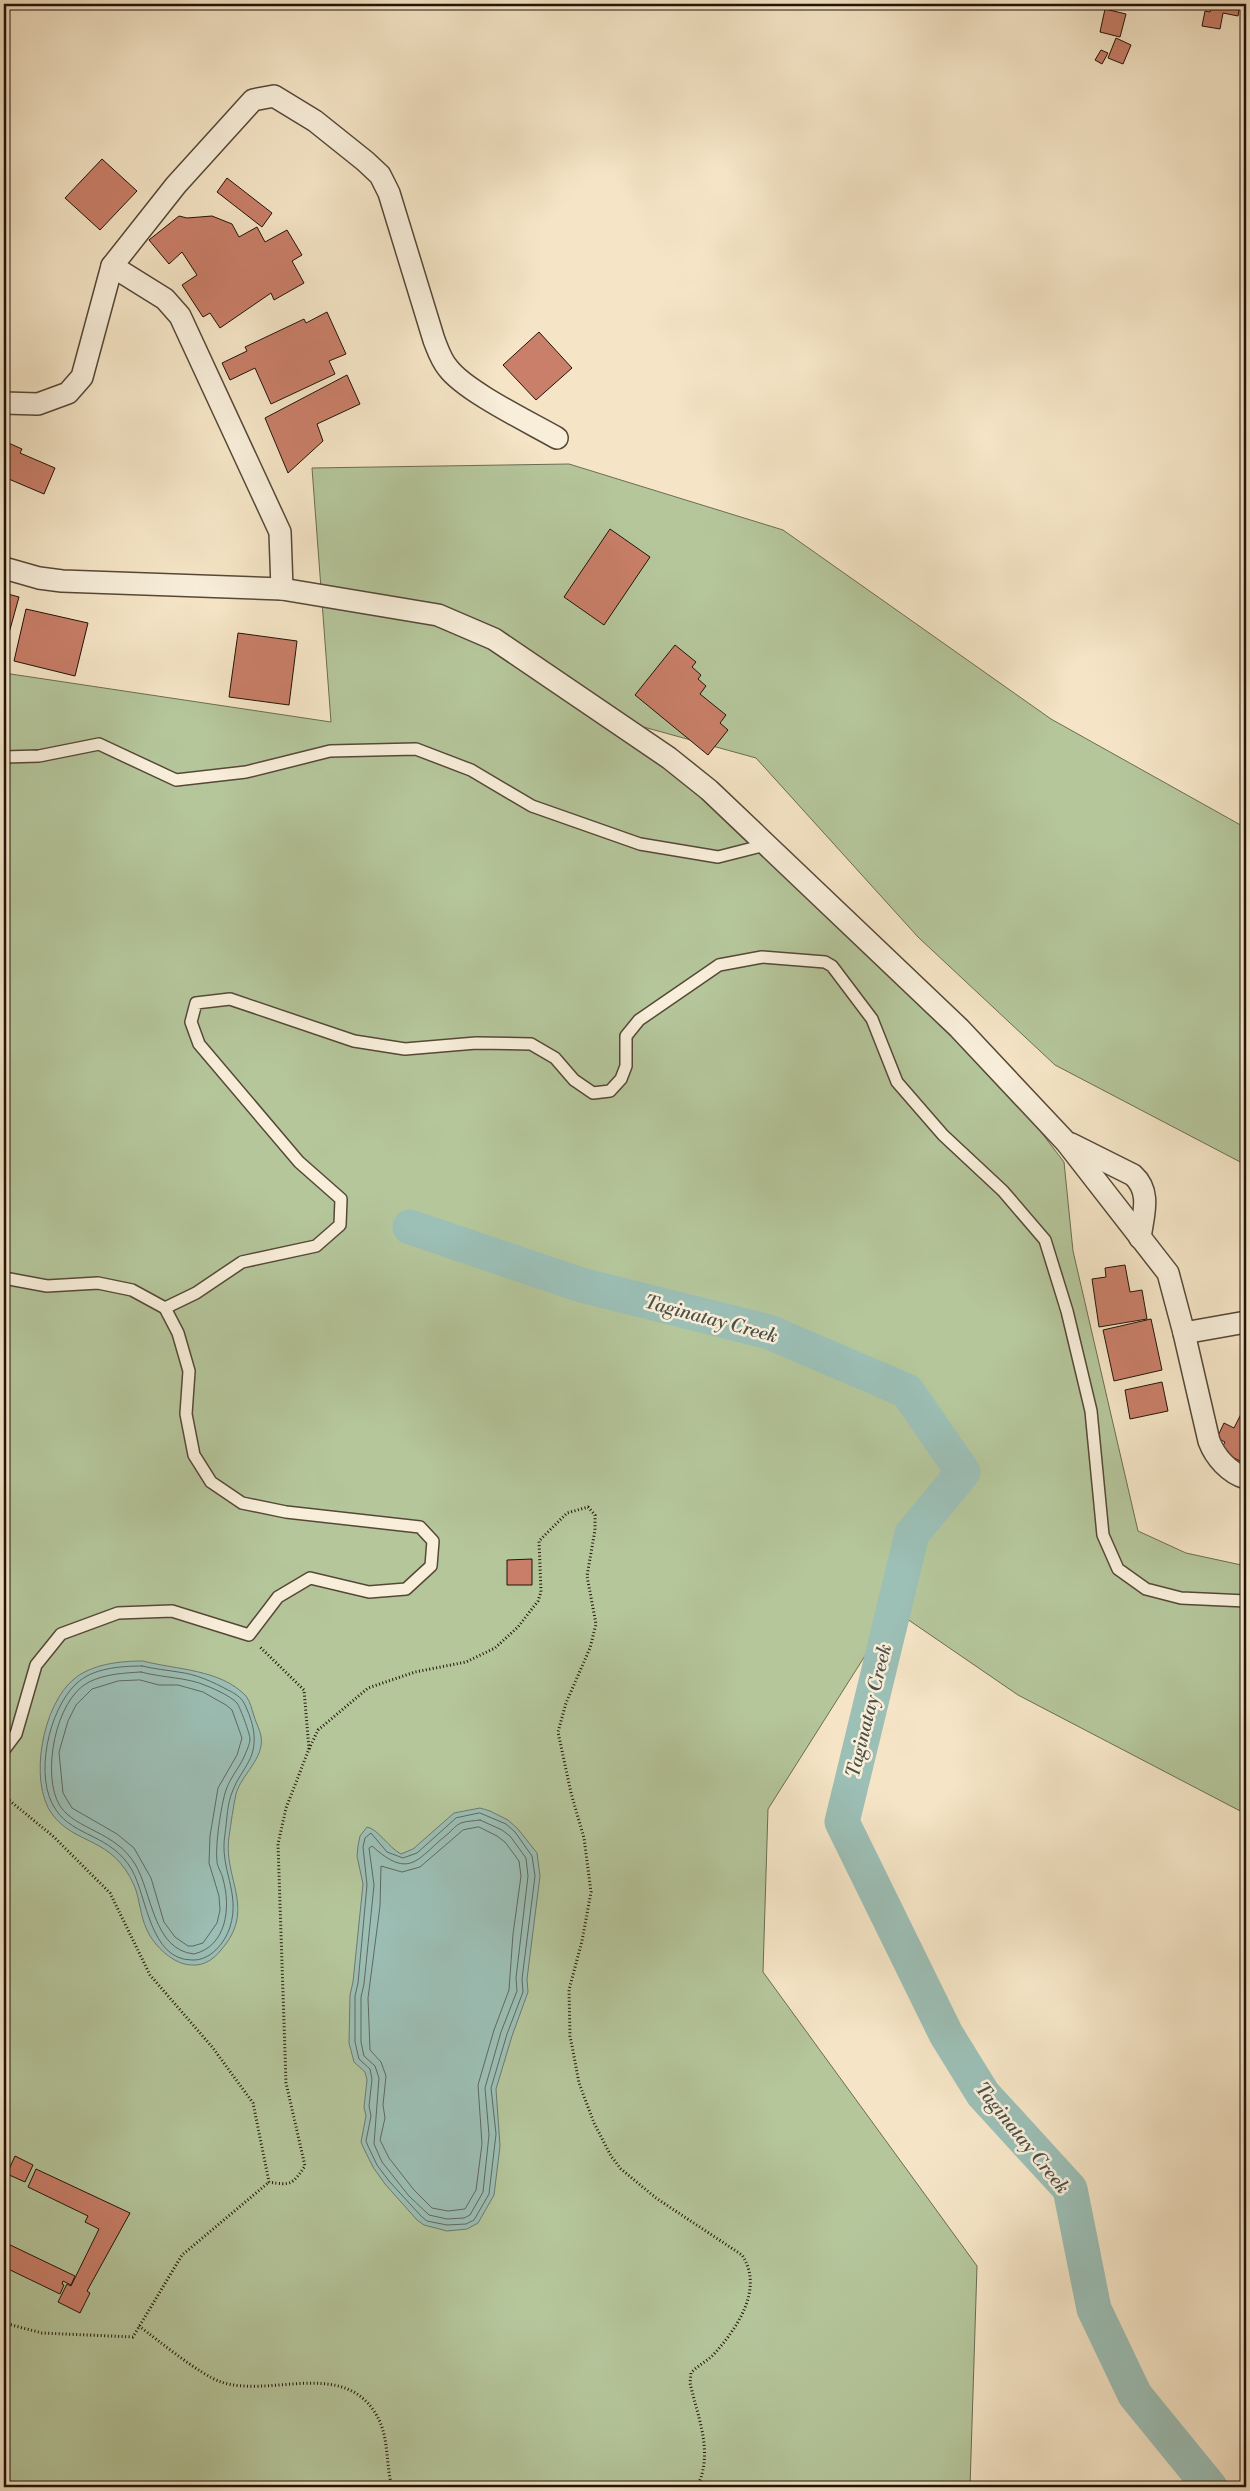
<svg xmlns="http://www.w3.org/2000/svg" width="1250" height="2491" viewBox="0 0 1250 2491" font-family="'Libre Bodoni',serif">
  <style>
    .green { fill: #b5c69b; stroke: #6b6c52 }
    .water { fill: #9cbfb6; stroke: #6b7a71 }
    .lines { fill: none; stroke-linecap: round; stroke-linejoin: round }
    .shore { stroke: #5e6960; stroke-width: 1 }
    .river { stroke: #9cbfb6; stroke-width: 35 }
    .building { fill: #c97f69; stroke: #211309 }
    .service-casing { stroke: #564838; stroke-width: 14 }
    .minor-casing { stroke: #564838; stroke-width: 24 }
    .path { stroke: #211309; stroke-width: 3; stroke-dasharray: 1 2.5; stroke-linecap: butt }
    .service { stroke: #f8eeda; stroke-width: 11 }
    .minor { stroke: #f8eeda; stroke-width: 21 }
    .labels { text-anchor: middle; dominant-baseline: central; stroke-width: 5; stroke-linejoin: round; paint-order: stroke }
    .water-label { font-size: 19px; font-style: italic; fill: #4c4f46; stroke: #f8eeda }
  </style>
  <rect width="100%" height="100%" fill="#f5e5c6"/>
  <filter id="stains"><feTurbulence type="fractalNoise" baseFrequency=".004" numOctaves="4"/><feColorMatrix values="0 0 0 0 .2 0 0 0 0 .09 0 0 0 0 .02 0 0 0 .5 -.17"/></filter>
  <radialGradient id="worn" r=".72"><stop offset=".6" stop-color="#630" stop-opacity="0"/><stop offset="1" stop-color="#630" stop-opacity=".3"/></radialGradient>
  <polygon class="green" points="569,464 783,530 1051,719 1246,828 1246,1165 1055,1065 918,937 756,758 611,718 786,868 956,1034 1021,1106 1064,1162 1073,1251 1138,1531 1186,1553 1246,1566 1246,1814 1018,1695 894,1610 768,1809 763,1972 977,2266 970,2487 4,2487 4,673 331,722 312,468"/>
  <g class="water">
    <path d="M143 1661C177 1670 220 1669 246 1696 250 1701 252 1710 254 1716 256 1723 260 1730 261 1736 265 1758 241 1775 236 1794 233 1808 231 1823 229 1837 223 1879 257 1909 221 1950 214 1959 204 1966 192 1965 174 1965 154 1946 147 1930 140 1916 140 1899 134 1885 112 1836 76 1846 52 1814 28 1781 43 1704 74 1679 92 1664 120 1661 143 1661Z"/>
    <path d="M480 1808 490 1811 508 1820 518 1829 537 1853 540 1876 527 1979 528 1992 512 2036 496 2089 500 2146 494 2195 478 2223 467 2229 447 2231 424 2225 417 2220 385 2184 373 2167 364 2149 361 2142 366 2116 364 2107 367 2080 365 2072 354 2062 349 2043 350 1995 353 1982 363 1884 357 1856 358 1846 360 1836 367 1827C378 1829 388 1847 401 1854L413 1849 454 1813Z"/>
  </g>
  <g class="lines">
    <g class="shore">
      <path d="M142 1666C155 1669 166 1670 178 1672 196 1674 213 1682 228 1690 234 1693 241 1697 244 1703 253 1721 259 1742 249 1761 244 1771 237 1779 233 1790 227 1803 227 1820 225 1834 219 1869 241 1892 230 1927 225 1943 210 1961 192 1960 150 1960 147 1897 132 1870 111 1834 74 1837 56 1810 33 1778 49 1709 76 1684 92 1668 121 1666 142 1666Z"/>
      <path d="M141 1672C163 1678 187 1677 207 1686 217 1690 230 1696 237 1703 240 1707 250 1734 250 1739 250 1744 246 1752 244 1757 239 1768 230 1778 226 1790 221 1805 215 1846 217 1861 217 1867 222 1873 223 1879 231 1907 227 1946 194 1954 153 1950 152 1892 135 1864 115 1831 76 1830 60 1806 41 1776 55 1699 89 1682 105 1674 124 1673 141 1672Z"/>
      <polygon points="140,1680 159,1685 178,1685 203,1692 226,1705 232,1710 242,1738 237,1755 218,1788 210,1836 209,1863 219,1896 220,1910 217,1923 203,1943 193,1946 188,1946 175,1937 164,1922 151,1878 134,1848 117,1834 72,1808 63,1793 59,1752 68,1721 76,1705 92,1689 118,1681"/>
      <polygon points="480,1813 506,1824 515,1832 532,1856 535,1876 522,1979 523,1992 507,2034 491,2088 496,2134 489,2194 474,2220 466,2224 447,2225 427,2221 421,2216 389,2181 377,2165 368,2146 366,2141 371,2116 369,2106 372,2079 370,2069 359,2059 355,2042 355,1996 358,1983 367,1885 363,1847 365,1838 371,1833 387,1852 403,1858 417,1853 456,1818"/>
      <path d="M480 1820 502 1830 510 1836 526 1858 528 1876 516 1978 517 1991 501 2032 485 2088 489 2135 483 2192 470 2215 464 2218 447 2219 429 2215 409 2196 382 2162 374 2144 379 2078 375 2066 364 2056 361 2042V1997L364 1984 374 1885 369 1848 372 1846C411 1881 417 1858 449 1833 452 1830 456 1825 461 1823 466 1821 474 1821 480 1820Z"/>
      <polygon points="479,1827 497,1836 505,1842 519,1861 521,1876 513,1934 509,1990 494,2030 478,2085 482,2144 476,2190 465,2209 448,2211 432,2208 414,2190 389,2158 380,2140 385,2118 383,2105 386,2076 381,2062 370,2050 368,1998 380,1906 381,1866 402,1872 420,1867 463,1830"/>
    </g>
    <polyline class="river" points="410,1227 581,1285 769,1332 907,1391 963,1472 912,1534 842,1822 946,2034 983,2094 1070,2189 1094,2309 1135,2395 1210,2487"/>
  </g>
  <g class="building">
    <polygon points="1212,4 1240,4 1238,16 1223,13 1220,29 1202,26 1205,11 1210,12"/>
    <polygon points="1105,9 1126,14 1120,37 1100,32"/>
    <polygon points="1116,38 1131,45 1123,64 1108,58"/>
    <polygon points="1101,50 1108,53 1102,64 1095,60"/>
    <polygon points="102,159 137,191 100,230 65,198"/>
    <polygon points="227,178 272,213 262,227 217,192"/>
    <polygon points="179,216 187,218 212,216 232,224 239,237 257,227 265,242 287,230 302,255 292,261 304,283 274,300 271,293 220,328 210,313 203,317 182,285 197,275 182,252 169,264 149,240"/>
    <polygon points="327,312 346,354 329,361 335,374 271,404 255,368 230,380 222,363 247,351 245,347 304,319 306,323"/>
    <polygon points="539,332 572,368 536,400 503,365"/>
    <polygon points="347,375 360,404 317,424 323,441 288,473 265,418"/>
    <polygon points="4,441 22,449 20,453 55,468 44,494 4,477"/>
    <polygon points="610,529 650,557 604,625 564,597"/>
    <polygon points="4,593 19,597 4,651"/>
    <polygon points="26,609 88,623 75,676 14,661"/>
    <polygon points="238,633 297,641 289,705 229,697"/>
    <polygon points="675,645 696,662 692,667 701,675 698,679 706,686 700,694 726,715 720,723 728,730 708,755 635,695"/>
    <polygon points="1125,1265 1130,1292 1142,1290 1147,1319 1099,1327 1092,1279 1106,1277 1105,1268"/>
    <polygon points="1246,1271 1246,1312 1242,1311"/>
    <polygon points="1151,1319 1162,1370 1114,1381 1103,1330"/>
    <polygon points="1162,1382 1168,1411 1130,1419 1125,1390"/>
    <polygon points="1244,1408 1246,1409 1246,1464 1220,1451 1225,1442 1217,1438 1224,1423 1234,1428"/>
    <polygon points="532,1559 532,1585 507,1585 507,1560"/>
    <polygon points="15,2156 33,2165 25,2182 7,2174"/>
    <polygon points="36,2169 130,2213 87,2291 90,2293 80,2313 58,2302 67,2284 71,2286 99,2229 85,2222 88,2216 28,2187"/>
    <polygon points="4,2242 75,2276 71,2285 63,2281 62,2284 64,2285 60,2294 4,2267"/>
  </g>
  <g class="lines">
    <defs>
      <g id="service">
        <polyline points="4,757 39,756 99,744 176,780 246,772 330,751 416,749 471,770 532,806 640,844 718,857 765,845"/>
        <polyline points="4,1278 47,1286 98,1283 132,1290 165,1308 178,1333 189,1371 186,1414 194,1455 211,1482 242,1503 286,1512 420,1527 433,1541 431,1566 406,1589 369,1592 310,1578 278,1597 249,1635 172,1611 118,1613 61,1634 36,1665 16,1734 4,1750"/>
        <polyline points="165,1308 196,1293 242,1262 316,1246 340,1225 341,1199 299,1162 199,1044 191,1022 196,1003 230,999 354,1041 405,1049 476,1043 531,1044 555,1058 574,1080 593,1093 610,1091 621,1079 626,1066 626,1036 639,1020 719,965 762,957 825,962 832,966 872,1019 897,1082 943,1135 1003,1191 1045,1240 1067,1311 1091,1411 1103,1535 1118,1569 1146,1589 1181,1598 1246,1601"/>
      </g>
      <g id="minor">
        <polyline points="112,266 165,299 180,316 280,532 282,589"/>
        <path d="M4 403 38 404 68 393 82 377 112 266 176 185 253 100 274 96 315 121 365 161 380 175 389 193 434 340C438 350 441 360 448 368 465 391 529 422 557 438"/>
        <path d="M4 568 39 578 62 581 282 589 438 615 494 639 669 758 709 790 959 1028 1066 1142 1168 1273 1184 1333 1209 1441C1215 1457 1229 1473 1246 1478"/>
        <path d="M1071 1144 1133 1175C1152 1192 1143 1215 1140 1238"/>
        <polyline points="1184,1333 1246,1322"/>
      </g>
    </defs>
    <use href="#service" class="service-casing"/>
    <use href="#minor" class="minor-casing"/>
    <g class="path">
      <path d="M309 1749 318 1730 368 1688 415 1672 466 1662 495 1648 518 1627 538 1601 541 1592 539 1541 567 1513 588 1507 595 1515V1530L587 1576 596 1624 590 1648 566 1703 558 1732 571 1793 584 1838 591 1892 582 1941 569 1990 570 2036 573 2051 579 2083 594 2123 611 2156 621 2169 656 2198 742 2255C764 2288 738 2327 715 2353 708 2361 698 2365 691 2373L690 2383C698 2418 714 2453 697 2487"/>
      <path d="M4 1796 54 1837 110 1893 150 1975 213 2048 253 2103 269 2182C291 2186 293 2184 305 2166L286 2083 278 1844 286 1808 309 1749 304 1690 259 1646"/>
      <polyline points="4,2323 42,2333 133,2337 182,2255 269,2182"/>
      <path d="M139 2326C159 2341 199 2374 221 2382 269 2398 340 2360 374 2411 390 2434 385 2462 392 2487"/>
    </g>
    <use href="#service" class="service"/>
    <use href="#minor" class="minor"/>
  </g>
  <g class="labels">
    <g class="water-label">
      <text transform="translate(711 1319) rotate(15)">Taginatay Creek</text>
      <text transform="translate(869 1711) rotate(-76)">Taginatay Creek</text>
      <text transform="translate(1022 2138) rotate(51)">Taginatay Creek</text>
    </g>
  </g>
  <rect width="1250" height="2491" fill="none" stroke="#f5e5c6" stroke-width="20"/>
  <rect x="5" y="5" width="1240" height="2481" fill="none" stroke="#211309" stroke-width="2.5"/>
  <rect x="10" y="10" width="1230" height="2471" fill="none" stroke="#211309"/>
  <rect width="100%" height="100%" filter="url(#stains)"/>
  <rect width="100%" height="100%" fill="url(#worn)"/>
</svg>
